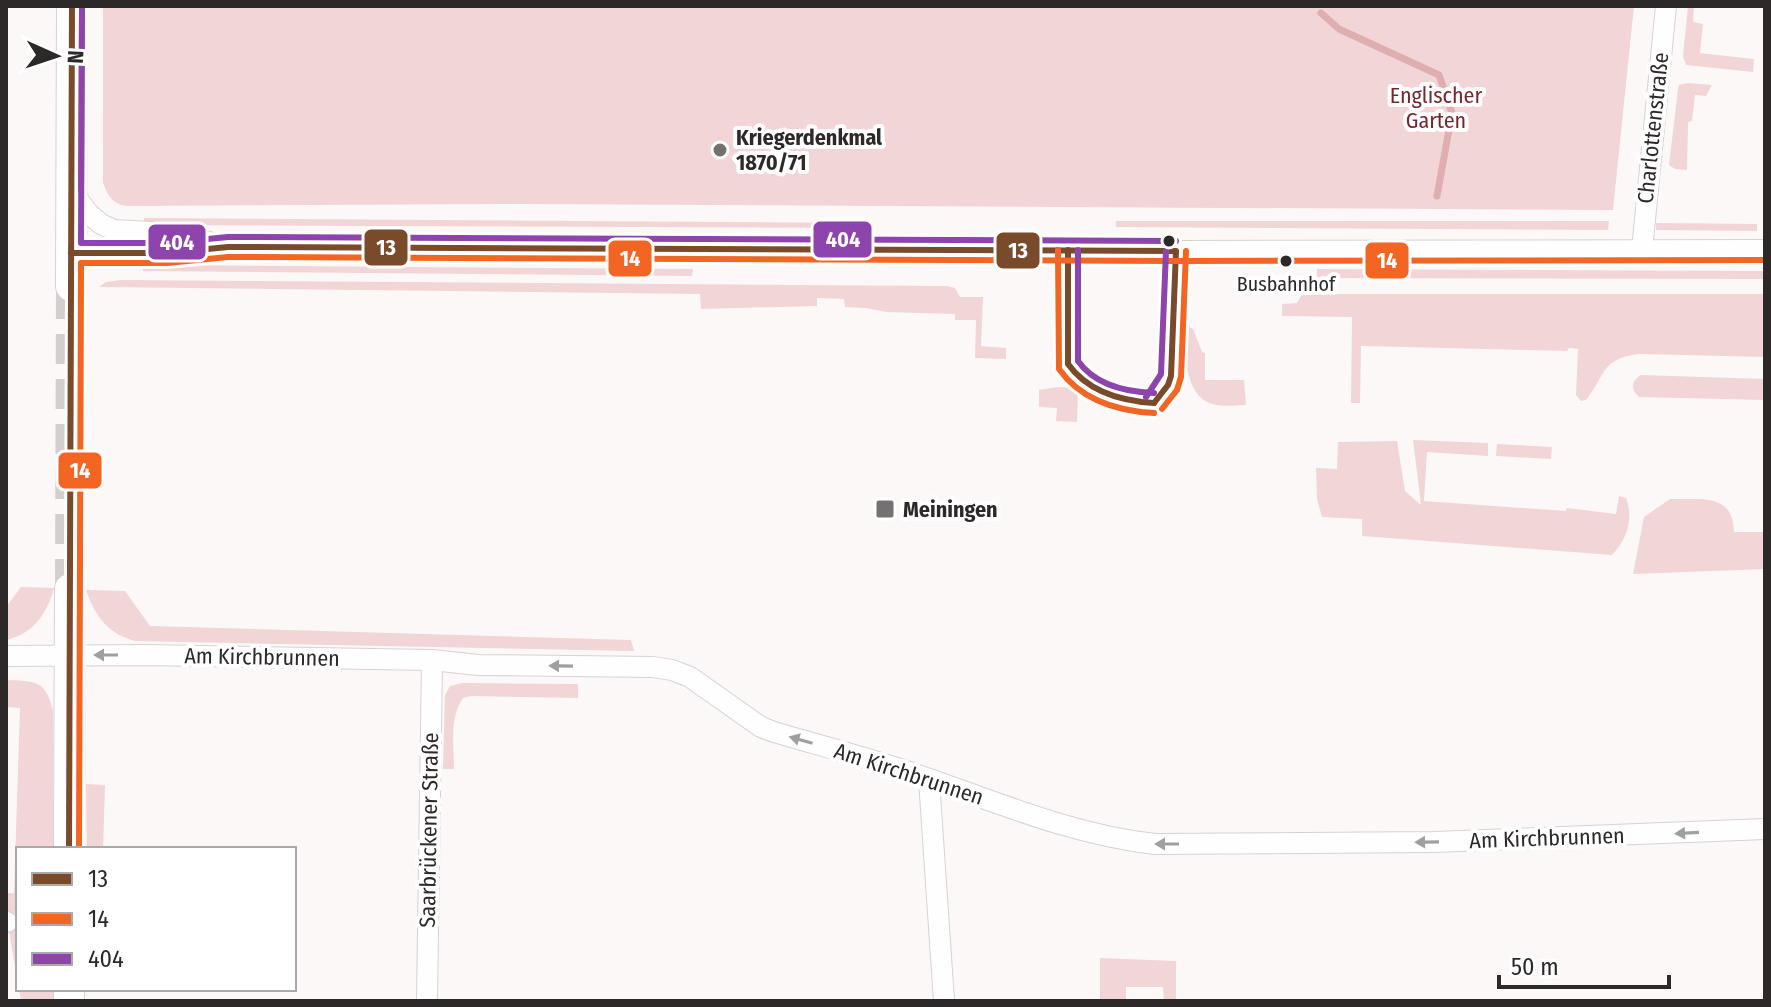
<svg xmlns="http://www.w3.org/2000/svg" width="1771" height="1007" viewBox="0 0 1771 1007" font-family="'Fira Sans Condensed',sans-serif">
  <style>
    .green { fill: #f2d5d6 }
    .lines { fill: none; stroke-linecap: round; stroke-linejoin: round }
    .stream { stroke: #dfaeb0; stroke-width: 7 }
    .secondary-tunnel { stroke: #d3cfcf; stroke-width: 30; stroke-dasharray: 30 15; stroke-linecap: butt }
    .street-casing { stroke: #d7d2d3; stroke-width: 22 }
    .secondary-casing { stroke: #d7d2d3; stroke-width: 32 }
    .street { stroke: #fffefe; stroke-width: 20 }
    .secondary { stroke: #fffefe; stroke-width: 30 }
    .bus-1-casing { stroke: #fff; stroke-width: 12 }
    .bus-2-casing { stroke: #fff; stroke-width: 12 }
    .bus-3-casing { stroke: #fff; stroke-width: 12 }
    .bus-1 { stroke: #7a4b2a; stroke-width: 6 }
    .bus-2 { stroke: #f26522; stroke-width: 6 }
    .bus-3 { stroke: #8e44ad; stroke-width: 6 }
    .oneway { fill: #a09e9e }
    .poi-dot { fill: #757171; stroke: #fff; stroke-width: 3 }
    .bus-dot { fill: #2d2929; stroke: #fff; stroke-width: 3 }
    .labels { text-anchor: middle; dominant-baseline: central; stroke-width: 8; stroke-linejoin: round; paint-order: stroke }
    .bus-label { font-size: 20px; fill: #2d2929; stroke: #fff }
    .park-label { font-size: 22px; fill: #772630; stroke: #fff }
    .street-label { font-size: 22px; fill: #2d2929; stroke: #fff }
    .poi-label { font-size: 22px; font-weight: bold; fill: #2d2929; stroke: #fff; text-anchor: start }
    .line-badge { stroke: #fff; stroke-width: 3 }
    .badge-label { font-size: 22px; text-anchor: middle; font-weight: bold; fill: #fff }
  </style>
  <rect width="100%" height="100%" fill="#fcf8f8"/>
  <g class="green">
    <path d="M103 6H1634L1613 210 516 204 127 206C112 204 107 195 103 182Z"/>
    <polygon points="1688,6 1705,6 1705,8 1694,7 1693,22 1703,24 1700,53 1754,59 1753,72 1686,65 1683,56"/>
    <polygon points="1687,83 1712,85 1706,96 1695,95 1692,121 1688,122 1687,170 1675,169 1669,165 1678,89 1679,85"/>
    <polygon points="144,218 858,223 858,228 144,225"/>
    <polygon points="1116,221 1609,221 1608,230 1116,227"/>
    <polygon points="1656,223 1757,224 1757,231 1656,230"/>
    <polygon points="143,265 693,269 692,276 143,271"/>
    <polygon points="1317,269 1765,271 1765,279 1317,278"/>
    <polygon points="121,280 947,286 955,288 960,297 983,297 981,346 1006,348 1006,359 975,358 976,320 955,320 955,314 886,312 866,308 845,307 844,299 817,298 817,306 701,309 700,294 99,287 106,282"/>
    <path d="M1302 294H1765V357L1639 354C1600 359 1607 374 1586 400L1581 401 1576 395 1578 349 1569 348 1567 351 1361 346 1360 403H1351L1352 317 1282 316V304L1297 303Z"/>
    <path d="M1184 324 1193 329 1202 352 1205 353V380H1244L1246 405C1233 405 1219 408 1207 402 1184 390 1184 347 1184 324Z"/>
    <path d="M1641 375 1765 379V400L1639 397C1630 389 1631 381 1641 375Z"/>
    <polygon points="1057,387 1078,388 1077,422 1056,421 1057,408 1039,407 1039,390"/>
    <path d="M1413 440 1488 443V456L1427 452 1424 501 1566 511 1567 508 1616 514 1619 496 1626 498C1634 519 1627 539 1612 555L1362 536V519L1322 517 1317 499 1316 468 1337 469 1338 442 1397 441 1405 491 1421 505Z"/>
    <polygon points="1497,444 1552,447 1551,459 1496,456"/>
    <path d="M1670 499C1701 500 1733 492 1734 532H1765V569L1633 574 1644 517Z"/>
    <path d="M21 587 54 588C47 614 33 634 6 640V607Z"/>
    <path d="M86 590 125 591 150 626 631 640 634 651 135 641C108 634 95 616 86 590Z"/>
    <path d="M6 680C35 681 46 680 53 711V849H18V984L6 914V893H14L20 708 6 707Z"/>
    <path d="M462 683 578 684V698L471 696 463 698C449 718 454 746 454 769H443L445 695 450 686Z"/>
    <polygon points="86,784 105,785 103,849 87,849"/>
    <polygon points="1100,958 1176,961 1176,1001 1164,1001 1163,987 1126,987 1126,1001 1100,1001"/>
    <polygon points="19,989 53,989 53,1001 21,1001"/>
  </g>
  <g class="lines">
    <polyline class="stream" points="1321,13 1339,29 1439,75 1452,113 1437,196"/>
    <polyline class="secondary-tunnel" points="70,589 71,286"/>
    <defs>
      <g id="street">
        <polyline points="71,190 89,214 101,224 114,230 169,233 213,243"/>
        <polyline points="1642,250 1666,6"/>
        <polyline points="71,253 167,253 228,247 1176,251 1765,250"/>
        <path d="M6 656 144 655 432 660 478 665 653 667 672 670 690 677 761 727 774 732C815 744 857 755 897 768 983 796 1065 834 1155 844L1434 842 1765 829"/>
        <polyline points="929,780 944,1001"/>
        <polyline points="6,922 7,922"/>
        <polyline points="427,1001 432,660"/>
      </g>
      <g id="secondary">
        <polyline points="71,286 72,6"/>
        <polyline points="69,849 70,589"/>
        <polyline points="69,989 69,1001"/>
      </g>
    </defs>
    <use href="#street" class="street-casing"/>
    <use href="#secondary" class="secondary-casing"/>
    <use href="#street" class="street"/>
    <use href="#secondary" class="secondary"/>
    <defs>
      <g id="bus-1">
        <path d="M1068 250V364C1088 392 1121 401 1154 403"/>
        <polyline points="71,253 167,253 228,247 1176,251 1171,376 1168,385 1154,403"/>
        <polyline points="69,849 72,6"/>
      </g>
      <g id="bus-2">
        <polyline points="81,190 82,6"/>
        <path d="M1058 250 1059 369C1081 400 1117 411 1154 413"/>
        <polyline points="1162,409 1177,390 1181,377 1186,251"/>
        <polyline points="79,849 81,263 167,263 228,257 1176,261 1765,260"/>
      </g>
      <g id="bus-3">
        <polyline points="82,6 81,243 167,243 228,237 1176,241"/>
        <path d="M1078 250V361C1095 385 1127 392 1154 393"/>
        <polyline points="1146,397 1161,374 1166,251"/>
      </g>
    </defs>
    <use href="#bus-1" class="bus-1-casing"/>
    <use href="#bus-2" class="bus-2-casing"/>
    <use href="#bus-3" class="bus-3-casing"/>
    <use href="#bus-1" class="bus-1"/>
    <use href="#bus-2" class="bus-2"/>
    <use href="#bus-3" class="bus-3"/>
  </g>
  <defs><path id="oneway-solid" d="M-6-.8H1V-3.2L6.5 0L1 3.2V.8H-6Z" transform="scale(2)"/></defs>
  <g class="oneway">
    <use href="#oneway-solid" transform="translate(106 655) rotate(180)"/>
    <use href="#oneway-solid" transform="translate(561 666) rotate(-179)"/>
    <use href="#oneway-solid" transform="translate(801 740) rotate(-164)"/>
    <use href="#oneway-solid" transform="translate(1687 833) rotate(177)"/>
    <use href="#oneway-solid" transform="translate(1427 842) rotate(179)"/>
    <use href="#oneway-solid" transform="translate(1167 844) rotate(180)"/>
  </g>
  <g class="poi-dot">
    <circle cx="720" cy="150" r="8"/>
    <rect x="875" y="499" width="20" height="20" rx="4"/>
  </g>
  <g class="bus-dot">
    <circle cx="1169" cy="241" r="7"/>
    <circle cx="1286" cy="261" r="7"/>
  </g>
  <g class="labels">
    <g class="bus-label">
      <text x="1286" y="284">Busbahnhof</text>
    </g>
    <g class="park-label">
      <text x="1436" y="95">Englischer<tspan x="1436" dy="25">Garten</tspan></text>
    </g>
    <g class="street-label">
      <text transform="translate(1653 128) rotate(-84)">Charlottenstraße</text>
      <text transform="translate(262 657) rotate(1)">Am Kirchbrunnen</text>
      <text transform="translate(909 774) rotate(18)">Am Kirchbrunnen</text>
      <text transform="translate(429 830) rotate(-89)">Saarbrückener Straße</text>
      <text transform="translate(1547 838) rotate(-2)">Am Kirchbrunnen</text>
    </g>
    <g class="poi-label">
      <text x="736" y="137">Kriegerdenkmal<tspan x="736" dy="25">1870/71</tspan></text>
      <text x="903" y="509">Meiningen</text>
    </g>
  </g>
  <g class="line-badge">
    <rect x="812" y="220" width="61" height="39" rx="8" fill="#8e44ad"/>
    <rect x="147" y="223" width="60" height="38" rx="8" fill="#8e44ad"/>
    <rect x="363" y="228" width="46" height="39" rx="8" fill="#7a4b2a"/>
    <rect x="995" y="231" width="46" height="39" rx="8" fill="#7a4b2a"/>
    <rect x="607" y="239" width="46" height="39" rx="8" fill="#f26522"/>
    <rect x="1364" y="241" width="46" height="39" rx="8" fill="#f26522"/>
    <rect x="57" y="451" width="46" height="39" rx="8" fill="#f26522"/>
  </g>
  <g class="badge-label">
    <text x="843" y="247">404</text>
    <text x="177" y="250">404</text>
    <text x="386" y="255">13</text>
    <text x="1018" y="258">13</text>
    <text x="630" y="266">14</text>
    <text x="1387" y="268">14</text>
    <text x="80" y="478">14</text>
  </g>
  <rect width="1771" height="1007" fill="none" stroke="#2d2929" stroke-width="16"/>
  <rect x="16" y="847" width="280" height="144" fill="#ffffff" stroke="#aba9a9" stroke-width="2"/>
  <rect x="32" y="873" width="40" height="12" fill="#7a4b2a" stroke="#aba9a9" stroke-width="2"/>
  <text x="88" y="887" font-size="24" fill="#2d2929">13</text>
  <rect x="32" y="913" width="40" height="12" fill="#f26522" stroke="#aba9a9" stroke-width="2"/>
  <text x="88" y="927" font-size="24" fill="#2d2929">14</text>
  <rect x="32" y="953" width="40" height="12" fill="#8e44ad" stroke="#aba9a9" stroke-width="2"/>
  <text x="88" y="967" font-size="24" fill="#2d2929">404</text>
  <g transform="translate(56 56) rotate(93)" stroke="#ffffff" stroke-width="6" paint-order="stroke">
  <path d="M0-6L14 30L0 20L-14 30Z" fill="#2d2929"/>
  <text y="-12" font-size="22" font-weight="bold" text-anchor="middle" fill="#2d2929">N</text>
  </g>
  <path d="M1499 975v12h170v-12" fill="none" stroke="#2d2929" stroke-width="4"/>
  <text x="1511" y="975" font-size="24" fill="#2d2929" stroke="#ffffff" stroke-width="6" paint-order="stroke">50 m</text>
</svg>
